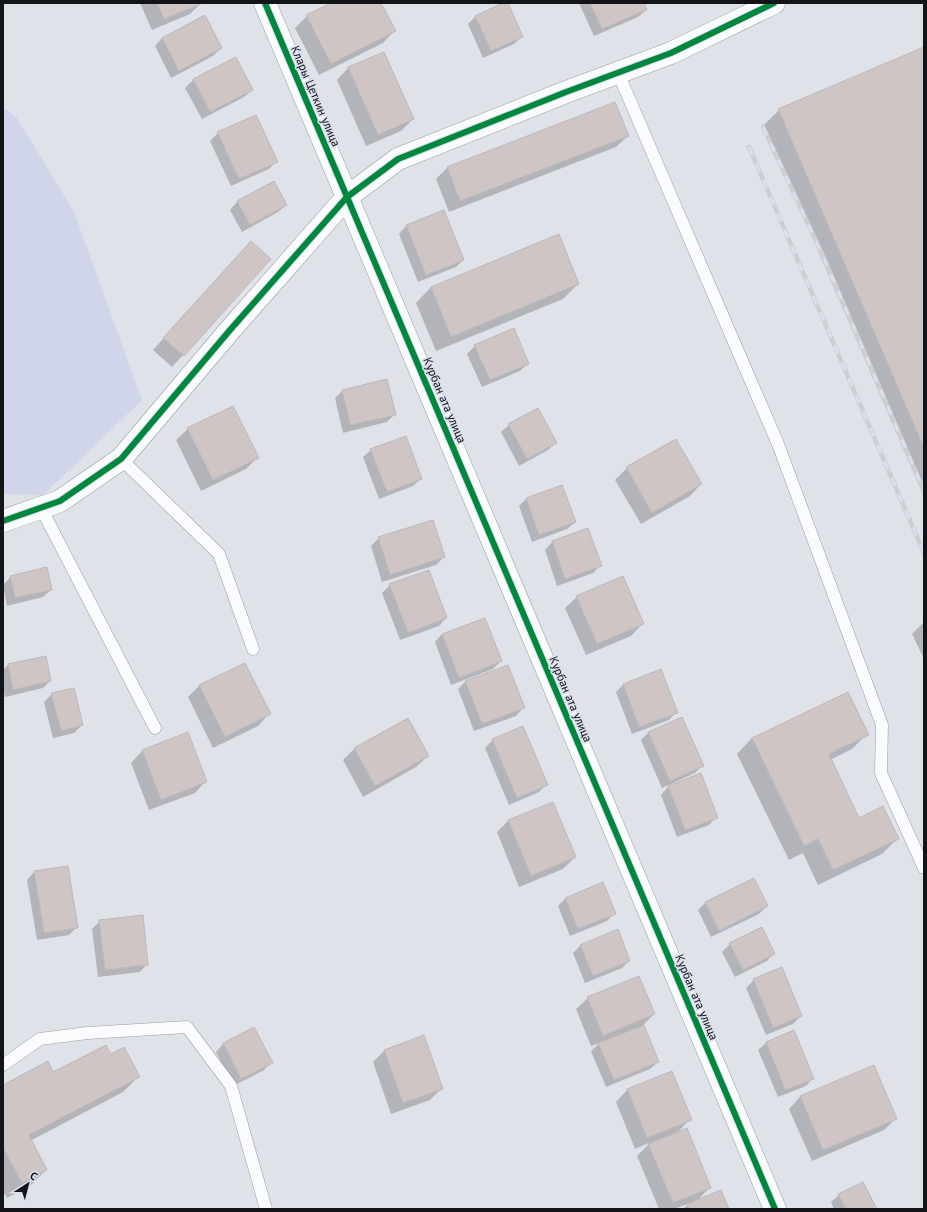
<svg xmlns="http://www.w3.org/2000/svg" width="927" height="1212" viewBox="0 0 927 1212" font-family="'PT Sans',sans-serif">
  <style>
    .green { fill: #d0d5ec }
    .shadow { fill: #0003 }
    .building { fill: #d0c5c5; stroke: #bab8ba }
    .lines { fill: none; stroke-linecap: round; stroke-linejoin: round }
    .service-casing { stroke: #9b9ca1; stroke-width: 13 }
    .minor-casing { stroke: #9b9ca1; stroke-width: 23 }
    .service { stroke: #fafbfc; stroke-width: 12 }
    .minor { stroke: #fafbfc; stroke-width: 22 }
    .rail-casing { stroke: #cdced0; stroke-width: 4.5 }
    .rail { stroke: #dcdfed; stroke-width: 3; stroke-dasharray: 9; stroke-linecap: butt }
    .cycleway-casing { stroke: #dcdfed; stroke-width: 8 }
    .cycleway { stroke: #00873e; stroke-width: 6 }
    .labels { text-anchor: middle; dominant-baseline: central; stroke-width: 3.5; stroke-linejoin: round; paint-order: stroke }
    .street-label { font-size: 12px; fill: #131418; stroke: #dcdfed }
  </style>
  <rect width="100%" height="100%" fill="#e0e2e9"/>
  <polygon class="green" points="3,108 17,118 74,212 142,400 43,495 3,494"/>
  <g class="shadow">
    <polygon points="140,3 201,3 190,14 152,30"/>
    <polygon points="333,3 380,3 394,31 383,43 319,75 295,28 307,16"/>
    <polygon points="506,3 507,3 522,37 514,44 483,58 468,24 476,16"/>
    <polygon points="579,3 643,3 646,10 638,17 594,36"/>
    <polygon points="162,38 221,48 213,56 171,78 155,46"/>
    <polygon points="924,48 924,497 764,125 779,110"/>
    <polygon points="384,53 413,119 401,131 366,146 337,80 348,68"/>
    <polygon points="235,59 252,90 244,97 202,119 185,88 193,80"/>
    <polygon points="218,133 276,161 269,169 231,186 210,141"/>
    <polygon points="628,136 616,147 449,212 436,179 448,167"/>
    <polygon points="274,182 286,205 278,212 242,232 230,210 237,202"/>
    <polygon points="443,211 463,260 456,267 418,282 399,234 406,226"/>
    <polygon points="251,242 183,355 172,367 153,350"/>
    <polygon points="578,284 563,299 436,351 416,303 431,287"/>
    <polygon points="475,346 528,363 520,371 482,387 467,354"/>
    <polygon points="343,390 395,414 387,422 343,433 335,398"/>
    <polygon points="509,425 555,443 548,450 519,466 501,432"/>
    <polygon points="188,429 257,458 246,469 201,491 176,440"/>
    <polygon points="371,450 421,479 413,486 379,499 363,457"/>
    <polygon points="627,468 701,484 690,496 641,524 615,480"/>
    <polygon points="526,499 575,522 567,529 532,542 519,506"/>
    <polygon points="588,529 601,565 593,573 557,586 545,550 552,542"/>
    <polygon points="379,538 444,557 436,565 382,582 371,546"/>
    <polygon points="11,577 51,590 43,597 7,606 3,585"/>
    <polygon points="390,585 446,618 439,626 400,640 382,593"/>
    <polygon points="577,597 642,624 631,636 586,655 565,608"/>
    <polygon points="924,622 924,659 912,634"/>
    <polygon points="442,634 501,661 493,669 451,685 435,642"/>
    <polygon points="45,657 50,681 43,688 5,697 3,685 3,670 8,665"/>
    <polygon points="465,682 523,708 516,716 474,731 458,689"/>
    <polygon points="200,685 269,714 258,726 213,748 188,697"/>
    <polygon points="623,685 676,712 669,720 632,734 616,692"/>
    <polygon points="52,694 82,725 74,733 53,738 44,702"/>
    <polygon points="649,732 702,766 695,773 662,788 641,740"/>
    <polygon points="188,734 206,781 195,793 149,810 131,763 142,751"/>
    <polygon points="867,734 852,749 830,760 859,819 897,839 882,854 818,885 803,853 789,860 737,754 752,738"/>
    <polygon points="493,740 546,785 539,792 509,805 485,748"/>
    <polygon points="354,749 428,756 416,767 363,797 343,760"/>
    <polygon points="669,786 716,817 709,825 677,837 661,795"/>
    <polygon points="508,821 575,857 563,869 519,887 497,832"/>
    <polygon points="34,872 77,927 69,935 37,940 27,880"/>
    <polygon points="602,884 614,913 607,921 570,936 558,906 565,899"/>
    <polygon points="705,903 767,906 759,914 711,937 698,910"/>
    <polygon points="100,921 147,964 140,972 98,977 92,929"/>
    <polygon points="730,944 774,953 767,961 735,977 722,952"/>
    <polygon points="580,946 629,961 622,968 585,983 573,953"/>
    <polygon points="754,980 801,1016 793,1024 766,1035 746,988"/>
    <polygon points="588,998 654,1014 643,1025 658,1062 650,1069 606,1087 591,1051 600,1043 591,1046 576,1009"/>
    <polygon points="254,1029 271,1062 264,1070 233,1086 216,1052 223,1044"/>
    <polygon points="794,1031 813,1078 806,1086 778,1097 758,1050 766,1043"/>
    <polygon points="384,1051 442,1088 430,1100 391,1114 373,1062"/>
    <polygon points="111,1055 138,1077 123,1092 30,1141 46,1170 31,1185 7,1198 3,1191 3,1086 53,1073"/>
    <polygon points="671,1073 690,1119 677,1133 710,1187 697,1201 728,1209 683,1209 690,1203 674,1209 659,1209 637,1156 651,1142 635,1149 616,1102 627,1090"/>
    <polygon points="800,1097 896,1118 884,1130 812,1161 789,1109"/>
    <polygon points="839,1195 875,1209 834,1209 831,1202"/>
  </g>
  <g class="building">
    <polygon points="157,3 203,3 164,19"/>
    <polygon points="331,3 381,3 396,31 331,64 306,15"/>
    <polygon points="503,3 508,3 523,37 491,51 475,16"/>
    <polygon points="590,3 644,3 647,10 602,29"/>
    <polygon points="205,15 222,48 179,71 162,38"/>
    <polygon points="924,47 924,448 778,109"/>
    <polygon points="384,52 414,119 378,135 348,67"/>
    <polygon points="236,57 253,90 210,112 193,79"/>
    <polygon points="615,102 629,136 460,201 447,167"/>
    <polygon points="256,115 278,162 239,179 217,132"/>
    <polygon points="274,181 287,205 250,225 237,201"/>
    <polygon points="444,210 464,260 426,275 406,225"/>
    <polygon points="559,234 579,284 451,337 431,287"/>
    <polygon points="251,241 271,259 184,356 163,338"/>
    <polygon points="514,328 529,364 490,380 474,345"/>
    <polygon points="387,379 396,415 350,425 342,390"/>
    <polygon points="233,406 259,458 213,480 187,428"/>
    <polygon points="538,408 557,443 527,459 508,424"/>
    <polygon points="406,436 422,479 387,492 370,449"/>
    <polygon points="676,439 702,484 652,513 626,467"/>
    <polygon points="562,485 576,522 539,535 526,498"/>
    <polygon points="433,520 445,557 390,575 378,537"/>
    <polygon points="588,528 602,566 565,579 552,541"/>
    <polygon points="47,567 52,590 15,598 10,576"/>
    <polygon points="429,570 447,618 408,633 389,584"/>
    <polygon points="623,576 644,624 597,644 576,596"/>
    <polygon points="485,618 502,661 459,678 442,634"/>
    <polygon points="46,656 51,681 13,690 8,664"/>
    <polygon points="245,663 271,714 225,737 199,685"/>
    <polygon points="508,665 525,708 482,724 465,681"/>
    <polygon points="661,669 678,713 639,727 623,684"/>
    <polygon points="74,688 83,725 61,731 51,693"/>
    <polygon points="848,692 869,735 829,754 859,818 883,806 899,839 833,870 818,839 804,846 752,738"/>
    <polygon points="682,717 704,766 670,781 648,732"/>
    <polygon points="408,718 429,756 375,786 354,748"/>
    <polygon points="523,726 548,785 517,798 492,739"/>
    <polygon points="188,732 207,782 161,800 142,750"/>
    <polygon points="701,773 718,818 685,830 668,786"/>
    <polygon points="553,802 576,857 531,876 508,820"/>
    <polygon points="68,866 78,928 44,933 34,871"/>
    <polygon points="754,878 768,906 719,931 705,902"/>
    <polygon points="603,882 616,914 578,929 565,898"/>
    <polygon points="143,915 148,965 105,970 99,920"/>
    <polygon points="762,927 775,954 743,970 729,943"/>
    <polygon points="618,929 630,961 593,976 580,945"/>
    <polygon points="782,967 802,1016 773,1028 753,979"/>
    <polygon points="639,976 655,1014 603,1036 587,997"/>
    <polygon points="644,1025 659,1062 614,1080 598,1043"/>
    <polygon points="254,1027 273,1063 241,1079 223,1043"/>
    <polygon points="794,1030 814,1079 785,1090 766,1042"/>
    <polygon points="424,1035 443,1089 403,1103 384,1050"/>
    <polygon points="106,1045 111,1054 124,1047 140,1077 29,1135 47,1170 22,1183 3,1148 3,1085 48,1061 53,1072"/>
    <polygon points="874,1065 897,1119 823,1150 800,1096"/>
    <polygon points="672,1071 692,1120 647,1138 627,1089"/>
    <polygon points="687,1128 711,1188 673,1203 648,1144"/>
    <polygon points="863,1182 877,1209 846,1209 838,1194"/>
    <polygon points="721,1190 729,1209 689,1209 687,1204"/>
  </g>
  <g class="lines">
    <defs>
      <g id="service">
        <polyline points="618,73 778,444 882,725 881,773 924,868"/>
        <polyline points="121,459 219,554 253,649"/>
        <polyline points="41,508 155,728"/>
        <polyline points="3,1065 40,1039 87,1033 187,1027 231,1086 266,1209"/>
      </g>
      <g id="minor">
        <polyline points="265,3 775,1209"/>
        <polyline points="3,521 60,501 121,459 230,330 347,197 398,159 566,92 671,53 774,3"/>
      </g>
    </defs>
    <use href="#service" class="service-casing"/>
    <use href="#minor" class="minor-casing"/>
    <use href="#service" class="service"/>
    <use href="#minor" class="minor"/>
    <defs>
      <g id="rail">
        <polyline points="763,127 823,256 924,491"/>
        <polyline points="749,147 924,553"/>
      </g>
    </defs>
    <use href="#rail" class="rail-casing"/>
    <use href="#rail" class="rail"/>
    <defs>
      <g id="cycleway">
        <polyline points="265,3 775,1209"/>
        <polyline points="3,521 60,501 121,459 230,330 347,197 398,159 566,92 671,53 774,3"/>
      </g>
    </defs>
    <use href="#cycleway" class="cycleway-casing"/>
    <use href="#cycleway" class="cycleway"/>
  </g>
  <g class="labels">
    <g class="street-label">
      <text transform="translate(316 96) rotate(67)">Клары Цеткин улица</text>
      <text transform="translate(445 400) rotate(67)">Курбан ата улица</text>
      <text transform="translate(571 699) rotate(67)">Курбан ата улица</text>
      <text transform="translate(697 997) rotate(67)">Курбан ата улица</text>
    </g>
  </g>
  <rect width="927" height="1212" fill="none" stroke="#131418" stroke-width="8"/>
  <g transform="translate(28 1184) rotate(36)" stroke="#dcdfed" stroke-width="3" paint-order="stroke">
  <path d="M0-3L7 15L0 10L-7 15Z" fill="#131418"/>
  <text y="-6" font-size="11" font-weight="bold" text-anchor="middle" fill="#131418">С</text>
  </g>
</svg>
